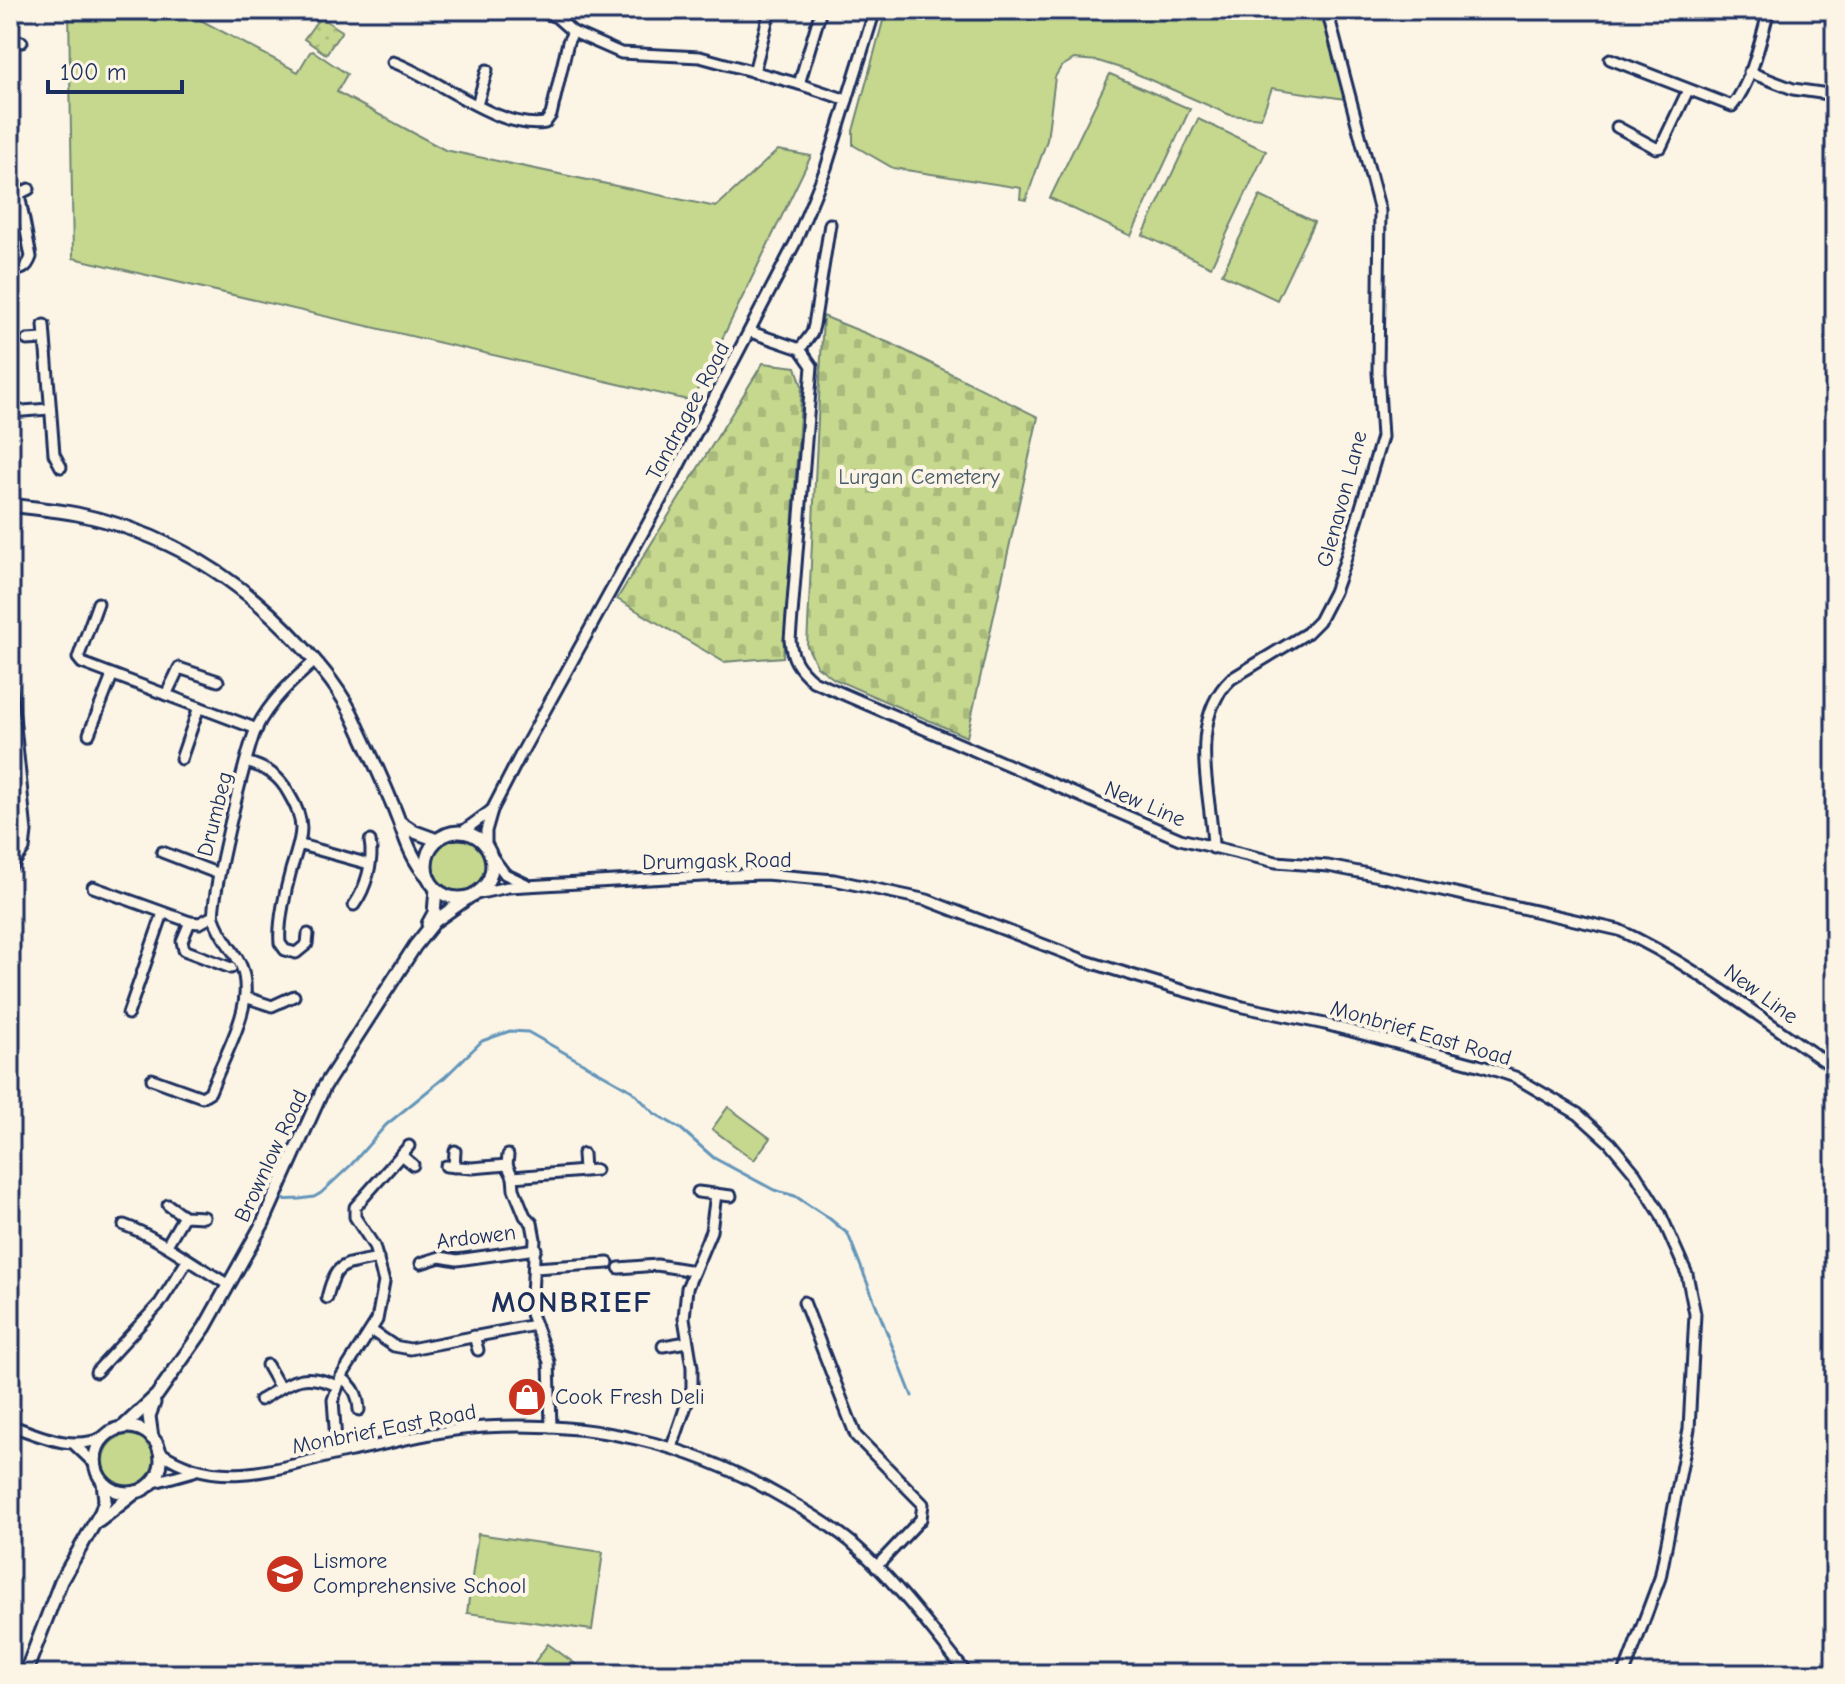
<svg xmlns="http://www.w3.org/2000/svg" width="1845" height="1684" viewBox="0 0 1845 1684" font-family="'Comic Neue',sans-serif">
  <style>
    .grass { fill: #c5d88d; stroke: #708476; stroke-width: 2 }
    .cemetery { fill: url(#cemetery-stones); stroke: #708476; stroke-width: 2 }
    .park { fill: url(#park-dots); stroke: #708476; stroke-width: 2 }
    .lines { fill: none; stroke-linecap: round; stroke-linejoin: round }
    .stream { stroke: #6495ba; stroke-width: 3 }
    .minor-casing { stroke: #1b2f5e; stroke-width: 15 }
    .major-casing { stroke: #1b2f5e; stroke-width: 17 }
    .minor { stroke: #fcf5e5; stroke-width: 9 }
    .major { stroke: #fcf5e5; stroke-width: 11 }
    .labels { text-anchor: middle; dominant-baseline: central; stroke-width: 8; stroke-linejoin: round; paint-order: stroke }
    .street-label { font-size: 22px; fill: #1b2f5e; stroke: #fcf5e5 }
    .park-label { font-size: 22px; fill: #46596a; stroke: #fcf5e5 }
    .poi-label { font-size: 22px; fill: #1b2f5e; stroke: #fcf5e5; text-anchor: start }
    .district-label { font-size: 30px; font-weight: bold; letter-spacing: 2px; fill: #1b2f5e; stroke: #fcf5e5 }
  </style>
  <defs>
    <pattern id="cemetery-stones" width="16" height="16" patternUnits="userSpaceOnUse" patternTransform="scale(2)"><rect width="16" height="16" fill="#c5d88d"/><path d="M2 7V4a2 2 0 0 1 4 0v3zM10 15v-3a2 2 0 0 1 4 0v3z" fill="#a9ba7c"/></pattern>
    <pattern id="park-dots" width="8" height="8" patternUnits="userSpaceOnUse" patternTransform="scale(2)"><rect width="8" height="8" fill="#c5d88d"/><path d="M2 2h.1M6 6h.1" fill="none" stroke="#a9ba7c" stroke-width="1.8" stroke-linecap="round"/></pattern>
  </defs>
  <rect width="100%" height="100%" fill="#fcf5e5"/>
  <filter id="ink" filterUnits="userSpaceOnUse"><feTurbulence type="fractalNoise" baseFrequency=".0125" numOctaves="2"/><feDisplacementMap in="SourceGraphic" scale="16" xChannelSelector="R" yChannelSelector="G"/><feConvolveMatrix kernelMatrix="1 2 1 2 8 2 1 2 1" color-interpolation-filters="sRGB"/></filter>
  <g filter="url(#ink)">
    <g class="grass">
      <polygon points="69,10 182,10 298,72 310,52 313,51 347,74 337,92 445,150 716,207 778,150 811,156 692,401 73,258"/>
      <polygon points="886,10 1320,10 1345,99 1272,88 1261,118 1230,115 1130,71 1098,61 1074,59 1061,67 1055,77 1047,140 1026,200 1020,199 1021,188 893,168 853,145 853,131"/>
      <polygon points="1110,74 1190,109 1131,236 1050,198"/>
      <polygon points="1198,119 1266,151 1211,267 1143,235"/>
      <polygon points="1260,196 1314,222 1277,300 1222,274"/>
      <circle cx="459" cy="866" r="27"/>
      <polygon points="728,1107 770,1138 754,1160 712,1129"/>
      <circle cx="129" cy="1461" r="26"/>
      <polygon points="478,1534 603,1552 592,1630 467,1613"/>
      <polygon points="548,1644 589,1674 526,1674"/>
    </g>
    <g class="cemetery">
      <polygon points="823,316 892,344 1038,417 967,737 834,679 817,666 807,646"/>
      <polygon points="763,363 796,367 802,386 783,657 724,662 617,599"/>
    </g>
    <polygon class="park" points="320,17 342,31 326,54 304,39"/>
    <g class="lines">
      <polyline class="stream" points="276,1200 300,1199 314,1197 321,1193 351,1165 386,1125 445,1077 482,1041 510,1031 528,1032 632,1091 654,1113 681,1129 714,1158 774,1190 795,1196 830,1219 848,1234 912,1396"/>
      <defs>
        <g id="minor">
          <polyline points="536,10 556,17 573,32 621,53 700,57 799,84 847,100"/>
          <polyline points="10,39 22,42"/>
          <path d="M1610 59 1732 106C1751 84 1761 39 1769 10"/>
          <path d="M393 62C436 77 499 131 545 123L551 115 568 42 573 32"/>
          <polyline points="754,72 770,10"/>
          <polyline points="1749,72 1793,89 1835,95"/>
          <polyline points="799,84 821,10"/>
          <polyline points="477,105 487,70"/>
          <polyline points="1617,127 1656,148 1661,147 1688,90"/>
          <polyline points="10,191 19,194 29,189"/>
          <path d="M10 271C21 270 27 269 31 257L19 194"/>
          <polyline points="44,325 54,454 61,467"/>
          <path d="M751 332 800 349 812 366 790 640C792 659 798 668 813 681L1180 839 1276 862 1328 866 1384 877 1619 930C1697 966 1763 1021 1835 1068"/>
          <polyline points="27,340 44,339"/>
          <polyline points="800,349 812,333 814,325 830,224"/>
          <polyline points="10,412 49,409"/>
          <polyline points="98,603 78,658 82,663 257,729"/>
          <polyline points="10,678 26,832 24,849 10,868"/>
          <polyline points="166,695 179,668 218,681"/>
          <polyline points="89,734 112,676"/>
          <polyline points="181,759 199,707"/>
          <path d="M246 762C266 768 279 775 289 794 308 825 301 837 291 870 286 888 278 923 280 943L285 950 296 953 307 944 308 934"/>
          <polyline points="462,832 492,810"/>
          <polyline points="301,845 369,864"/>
          <polyline points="486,845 486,831 492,810 521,754 663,496 795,243 826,168 875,10"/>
          <path d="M1213 848C1212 794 1186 722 1231 679L1307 633 1319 621 1334 592 1344 564 1382 437 1378 372 1380 211 1327 10"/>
          <polyline points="162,852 219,874"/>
          <polyline points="490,854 505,874 526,884"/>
          <polyline points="93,887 190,922 200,923 213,916"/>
          <polyline points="476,894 508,887 703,876 765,874 834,880 927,900 1086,961 1174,988 1243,1007 1325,1024 1482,1066 1515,1077 1578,1114 1610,1143 1635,1173 1660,1213 1687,1274 1695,1314 1689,1429 1660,1578 1624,1674"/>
          <path d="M354 905C366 888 374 861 370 841"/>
          <polyline points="190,922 182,941 184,950 231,968"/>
          <polyline points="245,997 272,1006 294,996"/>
          <polyline points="128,1014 163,913"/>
          <path d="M152 1079 202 1097 210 1092C220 1066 244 1022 245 995 248 956 224 949 214 918 209 904 247 748 256 729 270 701 292 681 315 661"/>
          <polyline points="583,1154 584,1170"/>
          <polyline points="401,1155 413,1165"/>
          <polyline points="508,1155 507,1165 513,1177 514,1189 525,1216 532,1223 535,1239 531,1314 549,1362 551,1427"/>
          <polyline points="446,1166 472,1168 507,1165"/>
          <polyline points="454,1167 455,1151"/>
          <polyline points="513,1177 596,1170"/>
          <polyline points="698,1192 731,1196"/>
          <polyline points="168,1205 184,1216 204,1217"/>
          <path d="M124 1225C162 1239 194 1265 229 1285"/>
          <polyline points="167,1245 184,1216"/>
          <polyline points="421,1263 440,1257 457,1260 536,1249"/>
          <polyline points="535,1268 608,1263"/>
          <polyline points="619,1268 657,1265 694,1271"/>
          <path d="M327 1298C336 1260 343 1266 378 1258"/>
          <polyline points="804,1302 856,1436 923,1504 921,1519 876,1567"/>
          <polyline points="10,1305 11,1305"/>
          <polyline points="372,1331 394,1346 410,1349 535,1325"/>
          <polyline points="474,1336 478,1350"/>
          <polyline points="663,1346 687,1342"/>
          <polyline points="267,1365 280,1388"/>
          <polyline points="96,1372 160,1303 187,1261"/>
          <path d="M341 1377C354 1387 358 1394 359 1410"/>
          <path d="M260 1400C291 1382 302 1370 337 1386"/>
          <path d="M10 1425C40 1436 74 1452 104 1437"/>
          <polyline points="75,1445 96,1465"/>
          <polyline points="672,1447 692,1388 692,1367 684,1318 687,1288 711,1231 716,1194"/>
          <path d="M160 1452C219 1493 283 1466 346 1452 392 1443 437 1430 484 1427 591 1421 686 1442 780 1496 805 1510 829 1524 851 1542 895 1580 931 1629 967 1674"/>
          <polyline points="337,1454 333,1400 341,1377 377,1320 384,1282 374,1246 355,1217 355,1207 409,1146"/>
          <polyline points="151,1483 194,1471"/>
        </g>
        <g id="major">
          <path d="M10 473 11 505C33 508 55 510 77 514 165 532 240 578 300 644 322 668 343 693 356 723 368 749 380 774 391 801 403 827 407 855 428 877"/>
          <polyline points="400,822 415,832 437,840"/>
          <circle cx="459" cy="865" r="33"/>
          <polyline points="428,924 434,913 436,889"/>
          <circle cx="128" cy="1460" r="33"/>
          <polyline points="122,1428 157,1395 205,1327 263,1223 324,1087 415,946 435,921 469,897"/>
          <polyline points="152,1438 149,1416 154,1403"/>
          <polyline points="99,1521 136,1492"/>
          <polyline points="25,1674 61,1581 101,1512 105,1500 103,1482"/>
        </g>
      </defs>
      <use href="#minor" class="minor-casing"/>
      <use href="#major" class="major-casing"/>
      <use href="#minor" class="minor"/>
      <use href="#major" class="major"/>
    </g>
  </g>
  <defs>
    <symbol id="shop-disc" viewBox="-11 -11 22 22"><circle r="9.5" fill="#c8321e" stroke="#fcf5e5"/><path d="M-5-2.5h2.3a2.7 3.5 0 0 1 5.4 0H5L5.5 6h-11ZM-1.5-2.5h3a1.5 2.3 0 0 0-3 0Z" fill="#fff"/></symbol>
    <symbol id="school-disc" viewBox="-11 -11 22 22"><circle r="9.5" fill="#c8321e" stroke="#fcf5e5"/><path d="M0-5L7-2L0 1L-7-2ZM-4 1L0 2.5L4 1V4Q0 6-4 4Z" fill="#fff"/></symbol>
  </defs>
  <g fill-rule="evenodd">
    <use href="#shop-disc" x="505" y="1375" width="44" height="44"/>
    <use href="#school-disc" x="263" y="1552" width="44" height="44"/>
  </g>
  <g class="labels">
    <g class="street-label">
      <text transform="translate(688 411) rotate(-62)">Tandragee Road</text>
      <text transform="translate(1342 499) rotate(-75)">Glenavon Lane</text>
      <text transform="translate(1145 804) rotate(23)">New Line</text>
      <text transform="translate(215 814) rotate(-76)">Drumbeg</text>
      <text transform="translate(717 861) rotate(-1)">Drumgask Road</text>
      <text transform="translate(1761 994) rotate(36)">New Line</text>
      <text transform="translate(1421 1033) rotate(16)">Monbrief East Road</text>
      <text transform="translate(271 1156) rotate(-65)">Brownlow Road</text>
      <text transform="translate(476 1237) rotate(-7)">Ardowen</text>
      <text transform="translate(384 1429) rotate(-11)">Monbrief East Road</text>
    </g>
    <g class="park-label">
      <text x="919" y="477">Lurgan Cemetery</text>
    </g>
    <g class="poi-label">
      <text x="555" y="1397">Cook Fresh Deli</text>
      <text x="313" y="1561">Lismore<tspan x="313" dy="25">Comprehensive School</tspan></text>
    </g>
    <g class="district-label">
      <text x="572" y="1302">MONBRIEF</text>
    </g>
  </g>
  <rect width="1845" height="1684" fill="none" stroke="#fcf5e5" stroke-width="40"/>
  <rect x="20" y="20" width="1805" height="1644" fill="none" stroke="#1b2f5e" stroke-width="3" filter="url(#ink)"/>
  <path d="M48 80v12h134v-12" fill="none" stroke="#1b2f5e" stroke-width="4"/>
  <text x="60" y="80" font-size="24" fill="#1b2f5e" stroke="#fcf5e5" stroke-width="6" paint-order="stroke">100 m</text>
</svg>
